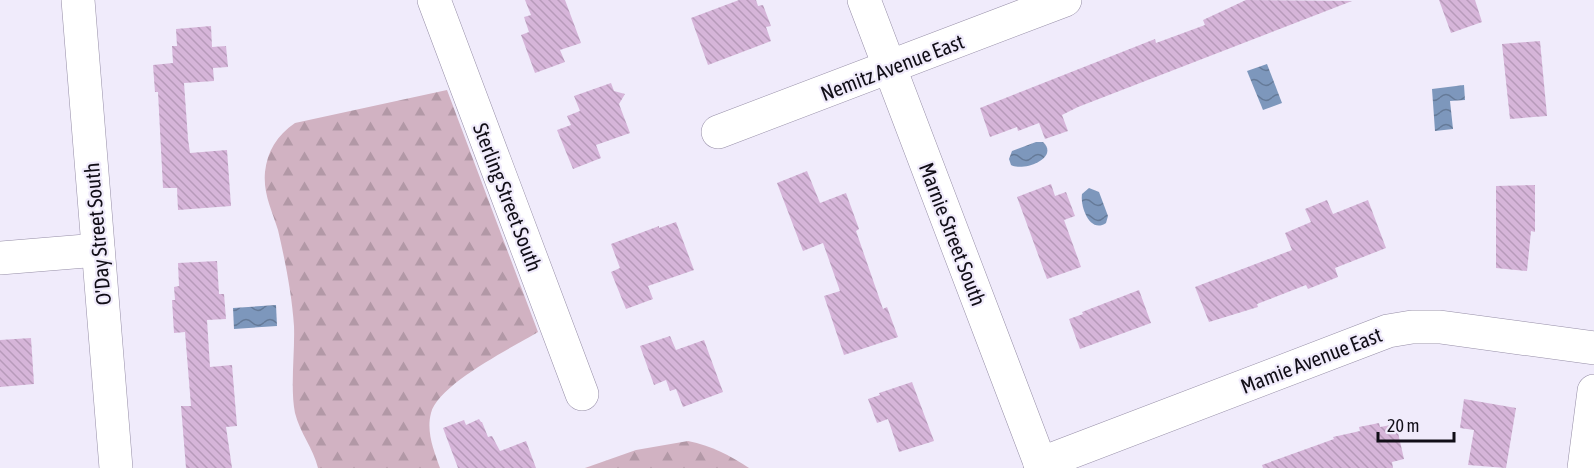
<svg xmlns="http://www.w3.org/2000/svg" width="1594" height="468" viewBox="0 0 1594 468" font-family="'Asap Condensed',sans-serif">
  <style>
    .forest { fill: url(#forest-firs) }
    .water { fill: url(#water-waves) }
    .building { fill: url(#building-back-hatch) }
    .lines { fill: none; stroke-linecap: round; stroke-linejoin: round }
    .minor-casing { stroke: #968ea7; stroke-width: 34 }
    .minor { stroke: #fff; stroke-width: 33 }
    .labels { text-anchor: middle; dominant-baseline: central; stroke-width: 4.5; stroke-linejoin: round; paint-order: stroke }
    .street-label { font-size: 21px; fill: #110e17; stroke: #f0ebfb }
  </style>
  <defs>
    <pattern id="forest-firs" width="22" height="20" patternUnits="userSpaceOnUse" patternTransform="scale(1.5)"><rect width="22" height="20" fill="#d1b2c2"/><path d="M5 1l3.5 6h-7zM16 11l3.5 6h-7z" fill="#b298a6"/></pattern>
    <pattern id="water-waves" width="16" height="10" patternUnits="userSpaceOnUse" patternTransform="scale(1.5)"><rect width="16" height="10" fill="#7d97bc"/><path d="M0 5q4-4 8 0t8 0" fill="none" stroke="#657a98"/></pattern>
    <pattern id="building-back-hatch" width="6" height="6" patternUnits="userSpaceOnUse" patternTransform="scale(1.5)"><rect width="6" height="6" fill="#d6b5d9"/><path d="M-1 5l2 2M0 0l6 6M5-1l2 2" fill="none" stroke="#b79aba"/></pattern>
  </defs>
  <rect width="100%" height="100%" fill="#f0ebfb"/>
  <g class="forest">
    <path d="M447 90 538 332C513 347 438 384 431 413 426 432 434 451 440 468H318C313 448 300 433 295 413 290 388 295 352 294 326 292 295 285 260 278 230 272 210 263 194 265 172 267 152 277 135 295 123Z"/>
    <path d="M688 441C712 446 729 455 749 468H585L636 450Z"/>
  </g>
  <g class="water">
    <polygon points="1267,64 1282,103 1263,110 1247,71"/>
    <polygon points="1464,85 1465,100 1450,101 1453,129 1435,131 1432,89"/>
    <path d="M1036 142H1043C1060 158 1023 172 1011 165L1009 159 1012 151Z"/>
    <path d="M1089 188 1099 192 1108 216 1106 223C1090 234 1080 207 1082 194Z"/>
    <polygon points="276,305 277,326 234,329 233,308"/>
  </g>
  <g class="building">
    <polygon points="525,0 565,0 581,43 560,50 565,62 535,73 521,35 529,32 524,17 531,15"/>
    <polygon points="739,0 756,0 758,6 763,5 771,26 766,27 771,41 708,65 691,18"/>
    <polygon points="1246,0 1352,1 1078,107 1062,115 1068,131 1045,139 1039,123 1018,131 1017,127 990,137 980,108 1155,39 1156,43 1205,25 1203,20"/>
    <polygon points="1439,0 1475,0 1482,22 1451,33"/>
    <polygon points="211,26 212,47 226,46 228,67 213,68 214,81 184,83 188,139 190,153 227,150 231,206 178,210 177,188 163,188 158,92 155,92 153,65 173,63 172,46 177,46 176,29"/>
    <polygon points="1540,41 1547,116 1510,119 1502,44"/>
    <polygon points="611,83 614,91 625,94 619,104 630,133 596,145 601,158 573,169 557,130 571,125 567,116 580,111 574,96"/>
    <polygon points="807,171 820,203 846,193 859,229 856,231 883,309 887,307 898,337 844,355 824,296 840,291 823,243 803,251 777,183"/>
    <polygon points="1051,184 1055,196 1066,192 1075,216 1064,220 1081,267 1047,279 1017,197"/>
    <polygon points="1535,185 1535,232 1531,231 1527,271 1496,268 1496,186"/>
    <polygon points="1327,200 1333,214 1368,200 1386,248 1335,268 1338,277 1308,289 1306,285 1257,304 1258,307 1209,322 1195,287 1292,250 1285,233 1311,222 1305,209"/>
    <polygon points="676,222 694,270 648,286 653,299 626,309 611,272 620,268 611,244 659,226 659,228"/>
    <polygon points="217,261 219,294 224,294 226,319 207,320 210,367 232,365 237,426 226,427 232,468 186,468 181,406 191,406 185,332 174,333 172,300 175,300 174,287 179,286 178,263"/>
    <polygon points="1139,290 1151,323 1080,349 1069,319 1083,314 1082,312"/>
    <polygon points="670,336 676,350 704,340 723,392 683,407 676,389 670,391 666,380 654,385 640,346"/>
    <polygon points="31,338 34,384 0,387 0,340"/>
    <polygon points="912,382 934,441 899,452 888,419 877,423 868,399 880,395 879,393"/>
    <polygon points="1464,399 1516,408 1506,468 1468,465 1474,430 1460,428"/>
    <polygon points="479,419 481,422 482,422 488,437 492,436 500,451 526,441 536,468 458,468 443,428 464,420 466,425"/>
    <polygon points="1379,423 1380,427 1396,424 1404,459 1392,462 1393,468 1263,468 1262,465 1334,439 1333,437 1360,431 1359,427"/>
  </g>
  <g class="lines">
    <defs>
      <g id="minor">
        <polyline points="78,0 116,468"/>
        <polyline points="434,0 582,394"/>
        <polyline points="864,0 1042,468"/>
        <polyline points="718,132 1065,0"/>
        <polyline points="0,258 98,250"/>
        <polyline points="1040,464 1388,331 1412,327 1440,327 1594,348"/>
        <polyline points="1584,468 1594,391"/>
      </g>
    </defs>
    <use href="#minor" class="minor-casing"/>
    <use href="#minor" class="minor"/>
  </g>
  <g class="labels">
    <g class="street-label">
      <text transform="translate(892 67) rotate(-21)">Nemitz Avenue East</text>
      <text transform="translate(508 197) rotate(69)">Sterling Street South</text>
      <text transform="translate(97 234) rotate(-95)">O'Day Street South</text>
      <text transform="translate(953 234) rotate(69)">Marnie Street South</text>
      <text transform="translate(1311 360) rotate(-21)">Mamie Avenue East</text>
    </g>
  </g>
  <path d="M1378 432v9h76v-9" fill="none" stroke="#110e17" stroke-width="3"/>
  <text x="1387" y="432" font-size="18" fill="#110e17" stroke="#f0ebfb" stroke-width="4.5" paint-order="stroke">20 m</text>
</svg>
